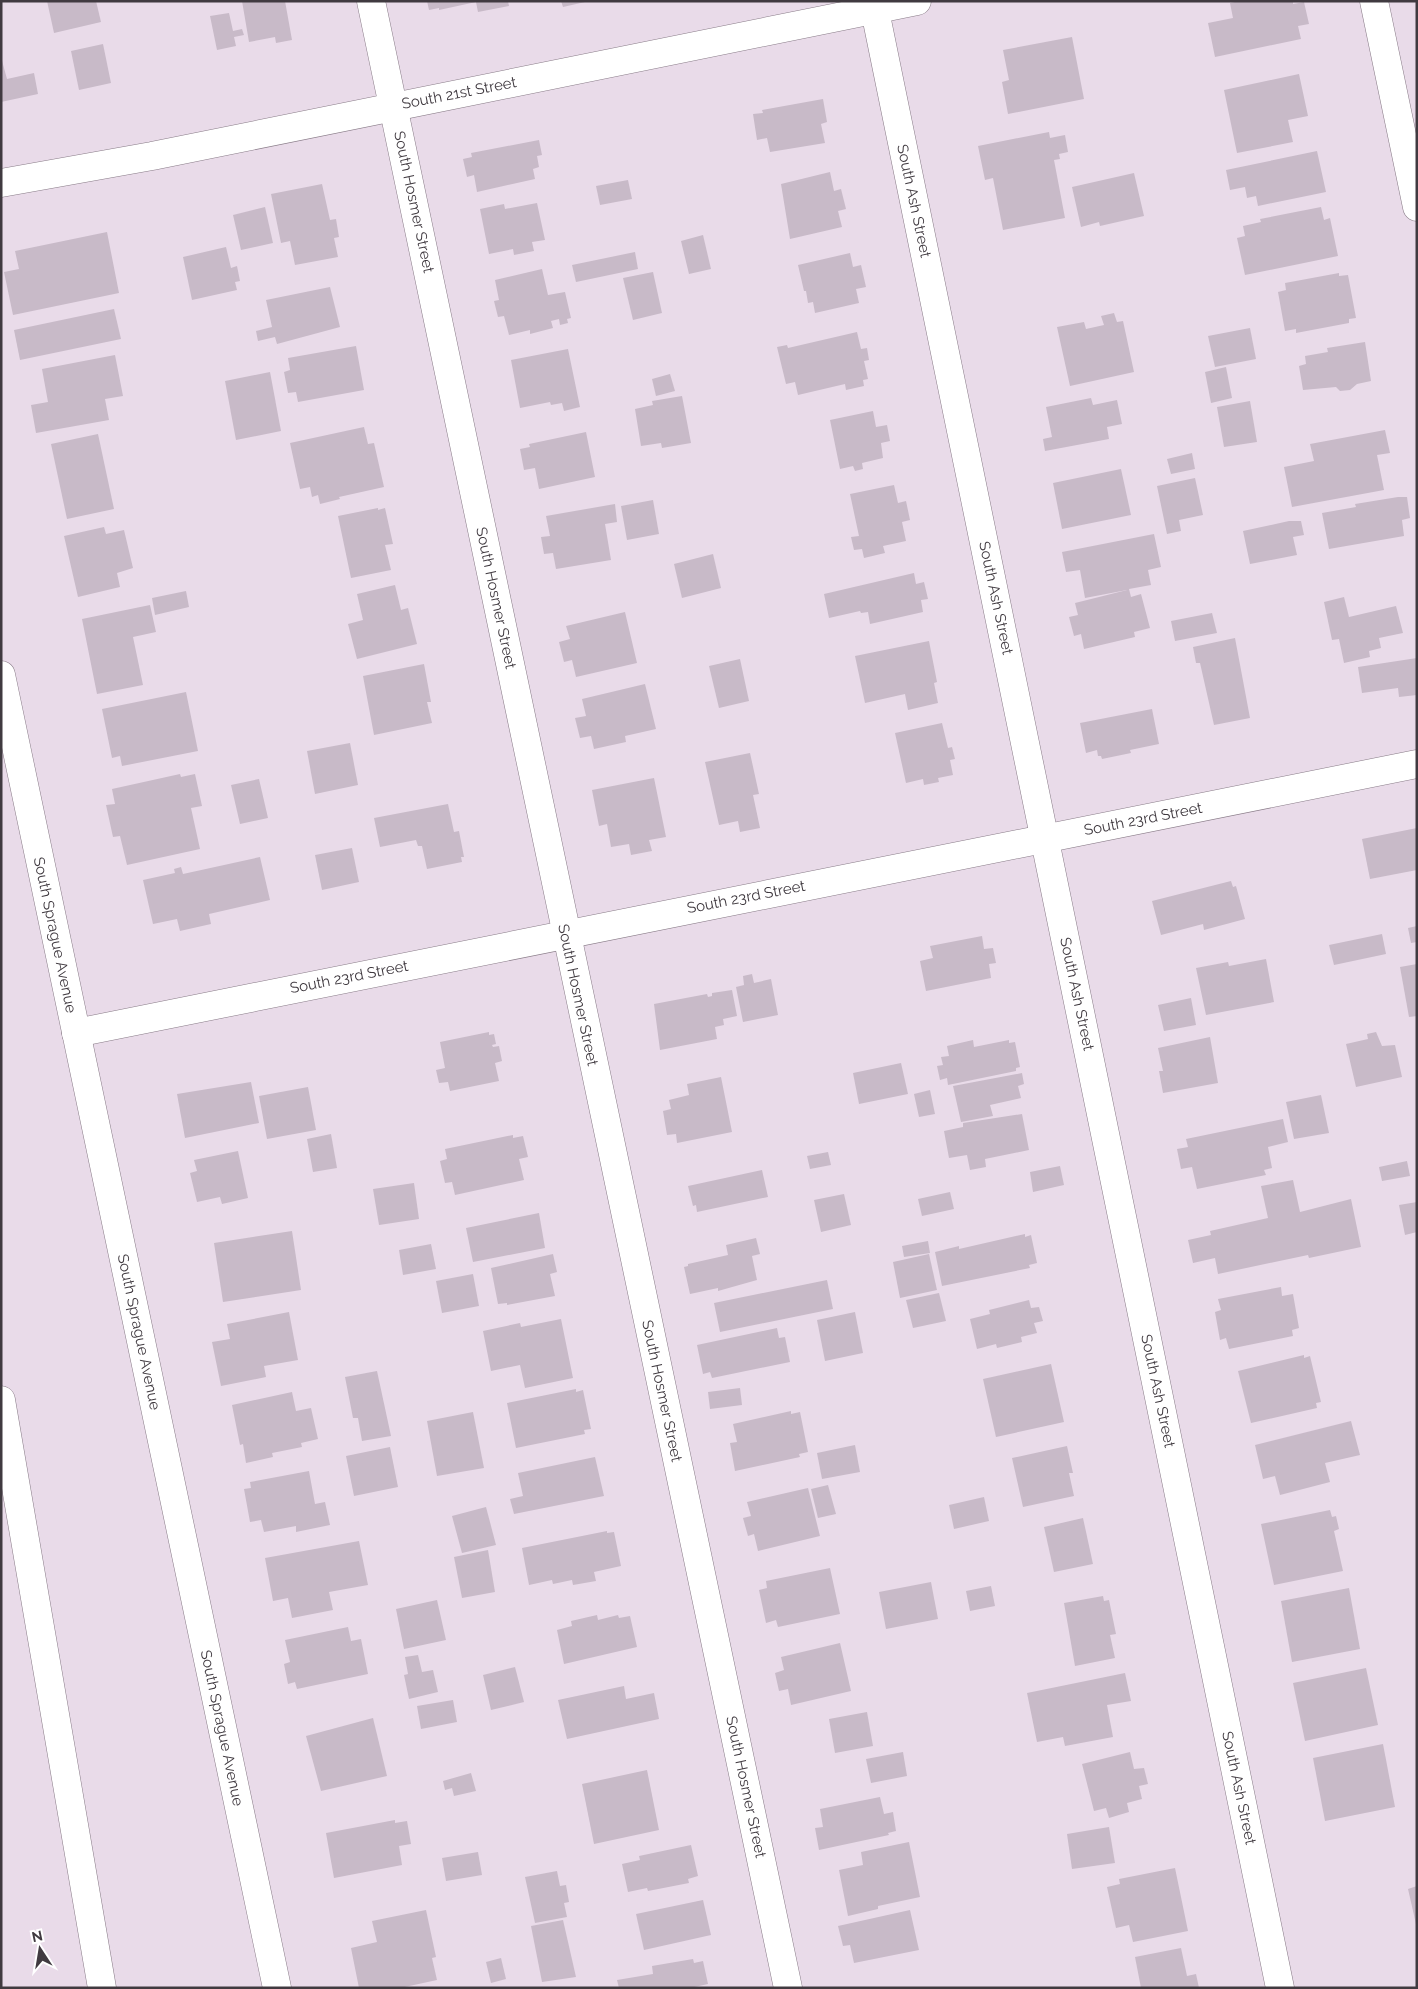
<svg xmlns="http://www.w3.org/2000/svg" width="1418" height="1989" viewBox="0 0 1418 1989" font-family="Raleway,sans-serif">
  <style>
    .building { fill: #c8bac8 }
    .lines { fill: none; stroke-linecap: round; stroke-linejoin: round }
    .minor-casing { stroke: #887b87; stroke-width: 29 }
    .highway-casing { stroke: #887b87; stroke-width: 29 }
    .minor { stroke: #fff; stroke-width: 28 }
    .highway { stroke: #fff; stroke-width: 28 }
    .labels { text-anchor: middle; dominant-baseline: central; stroke-width: 4; stroke-linejoin: round; paint-order: stroke }
    .street-label { font-size: 15px; fill: #403a40; stroke: #fff }
  </style>
  <rect width="100%" height="100%" fill="#e9dbe9"/>
  <g class="building">
    <polygon points="47,1 96,1 101,22 54,33"/>
    <polygon points="242,1 285,1 292,40 276,43 275,37 249,42"/>
    <polygon points="427,1 508,1 509,6 478,12 476,2 439,10 439,8 429,10"/>
    <polygon points="561,1 585,1 585,2 563,7"/>
    <polygon points="1240,1 1293,1 1293,4 1304,2 1309,24 1298,26 1301,39 1215,57 1208,23 1233,18 1230,3"/>
    <polygon points="229,13 233,31 242,29 244,35 234,37 236,46 217,50 210,16"/>
    <polygon points="1072,37 1084,99 1008,114 1002,82 1009,80 1003,50"/>
    <polygon points="103,44 111,83 79,90 71,51"/>
    <polygon points="1,57 7,79 34,73 38,94 1,102"/>
    <polygon points="1299,74 1308,116 1288,120 1293,142 1237,153 1224,90"/>
    <polygon points="823,99 827,122 821,124 825,143 770,152 767,138 757,140 753,114 763,113 762,110"/>
    <polygon points="1049,132 1050,138 1065,135 1068,152 1059,154 1060,159 1054,160 1065,218 1003,230 993,178 985,180 978,146"/>
    <polygon points="539,140 542,155 537,156 539,167 533,169 535,179 477,192 474,175 467,177 463,159 472,157 471,153"/>
    <polygon points="1317,151 1326,192 1258,206 1256,196 1247,198 1245,187 1230,190 1226,170"/>
    <polygon points="830,172 834,191 841,189 846,209 838,211 842,227 790,239 781,184"/>
    <polygon points="1134,173 1144,216 1100,226 1099,222 1081,227 1072,187"/>
    <polygon points="628,180 632,199 600,205 596,186"/>
    <polygon points="322,184 330,220 336,219 339,237 334,238 338,257 295,265 290,241 281,243 271,194"/>
    <polygon points="537,203 545,240 532,242 534,251 514,255 513,249 489,254 480,209 504,204 505,209"/>
    <polygon points="265,207 273,243 241,250 233,215"/>
    <polygon points="1321,207 1324,220 1330,218 1338,256 1245,275 1237,238 1245,236 1243,226 1261,222 1260,219"/>
    <polygon points="107,232 119,293 13,315 4,272 19,269 15,251"/>
    <polygon points="703,235 711,269 689,274 681,241"/>
    <polygon points="226,247 231,268 237,266 240,281 235,282 237,290 192,300 183,257"/>
    <polygon points="635,252 638,269 576,282 572,265"/>
    <polygon points="850,253 853,267 861,265 866,287 856,289 859,303 815,313 813,302 808,303 806,291 804,291 798,265"/>
    <polygon points="542,269 548,295 565,292 571,318 567,319 568,323 560,325 559,319 551,321 553,328 530,334 530,330 509,335 504,316 498,317 494,301 499,300 495,280"/>
    <polygon points="653,272 662,313 633,320 623,278"/>
    <polygon points="1339,273 1339,276 1348,275 1356,318 1349,319 1349,323 1296,333 1296,329 1285,331 1278,292 1286,290 1285,283"/>
    <polygon points="330,287 340,327 277,344 275,337 258,341 256,331 272,327 266,300"/>
    <polygon points="114,309 121,339 20,360 14,330"/>
    <polygon points="1114,313 1117,322 1123,321 1134,372 1070,386 1057,327 1084,322 1086,329 1104,325 1101,316"/>
    <polygon points="1250,328 1256,359 1215,367 1208,336"/>
    <polygon points="857,332 861,349 867,348 869,360 864,361 868,379 863,380 864,386 846,390 845,384 798,395 795,382 786,384 777,347 787,345 788,348"/>
    <polygon points="1365,342 1371,381 1357,384 1350,390 1340,391 1336,387 1303,390 1299,366 1306,364 1305,356 1328,352 1327,348"/>
    <polygon points="356,346 364,390 298,402 296,392 288,393 284,372 290,370 288,358"/>
    <polygon points="568,349 580,407 564,411 562,403 551,405 550,402 520,408 511,360"/>
    <polygon points="115,355 123,396 105,399 109,420 36,433 31,405 48,402 42,369"/>
    <polygon points="1226,367 1232,398 1211,403 1205,372"/>
    <polygon points="270,372 281,431 236,440 225,381"/>
    <polygon points="670,374 675,391 656,396 652,379"/>
    <polygon points="682,396 691,443 662,448 661,443 641,446 635,409 653,405 652,401"/>
    <polygon points="1091,398 1093,405 1117,400 1122,424 1107,427 1109,439 1045,451 1043,439 1052,437 1046,407"/>
    <polygon points="1250,401 1257,442 1224,447 1217,407"/>
    <polygon points="873,411 876,427 887,425 890,441 881,443 883,458 862,463 863,469 855,471 853,466 840,469 830,420"/>
    <polygon points="364,427 368,444 374,443 384,487 339,497 340,499 320,504 318,495 312,497 310,487 300,489 290,443"/>
    <polygon points="1385,430 1390,453 1377,455 1384,490 1292,507 1284,467 1314,461 1310,444"/>
    <polygon points="586,432 595,477 539,489 535,468 524,470 520,449 530,447 529,444"/>
    <polygon points="98,434 114,509 67,519 51,444"/>
    <polygon points="1192,453 1195,469 1171,474 1167,459"/>
    <polygon points="1121,469 1131,515 1062,529 1053,483"/>
    <polygon points="1195,478 1203,515 1179,520 1181,531 1167,534 1157,486"/>
    <polygon points="894,485 898,503 906,501 910,520 902,522 906,541 883,546 885,553 864,558 862,549 854,550 851,537 859,536 850,494"/>
    <polygon points="1398,497 1407,497 1410,518 1402,520 1404,536 1329,549 1322,513 1356,507 1355,504"/>
    <polygon points="653,500 659,534 627,540 621,506"/>
    <polygon points="615,504 617,522 605,524 611,560 556,569 553,553 544,554 541,537 550,536 546,516"/>
    <polygon points="378,508 378,510 385,508 393,544 385,545 391,570 351,578 338,516"/>
    <polygon points="1289,521 1301,521 1304,535 1293,537 1297,555 1250,564 1243,531"/>
    <polygon points="104,527 106,534 124,530 133,568 117,573 120,587 78,597 64,536"/>
    <polygon points="1154,534 1161,567 1148,570 1151,585 1129,589 1131,597 1141,594 1150,628 1134,632 1135,637 1084,649 1081,634 1074,636 1069,617 1078,615 1075,603 1127,590 1085,598 1080,570 1066,572 1062,552"/>
    <polygon points="713,554 721,588 682,598 674,564"/>
    <polygon points="914,573 916,584 924,582 928,599 921,600 923,612 870,624 868,612 861,613 860,611 829,618 824,594"/>
    <polygon points="395,585 401,610 408,608 417,644 357,659 348,624 363,620 357,594"/>
    <polygon points="186,591 189,607 155,615 152,598"/>
    <polygon points="1344,597 1349,617 1396,606 1403,633 1379,638 1381,648 1369,651 1370,657 1344,663 1339,639 1332,640 1324,602"/>
    <polygon points="150,605 156,632 133,637 143,685 97,694 82,619"/>
    <polygon points="625,612 637,663 576,677 572,660 564,662 559,642 570,639 566,626"/>
    <polygon points="1212,613 1217,633 1175,641 1171,621"/>
    <polygon points="1235,638 1250,718 1214,725 1200,663 1196,663 1193,647"/>
    <polygon points="929,641 937,682 934,683 938,703 908,710 905,694 865,703 855,656"/>
    <polygon points="1417,658 1417,695 1399,697 1398,688 1362,693 1358,667"/>
    <polygon points="740,659 749,701 719,708 709,666"/>
    <polygon points="424,664 431,702 427,702 432,723 374,735 363,676"/>
    <polygon points="645,684 656,729 625,736 626,742 594,749 591,736 580,738 575,718 586,716 582,699"/>
    <polygon points="186,692 198,751 122,766 120,756 112,758 102,709"/>
    <polygon points="1152,709 1159,744 1130,750 1131,753 1102,759 1101,756 1098,756 1097,750 1086,753 1080,723"/>
    <polygon points="942,723 948,748 952,747 955,759 950,760 953,775 938,778 939,782 924,785 923,779 906,783 895,733"/>
    <polygon points="350,743 358,785 315,794 307,751"/>
    <polygon points="750,753 759,794 753,795 760,828 740,832 738,821 719,825 705,762"/>
    <polygon points="180,774 181,777 195,774 202,806 191,808 200,849 127,865 120,836 113,837 106,805 115,804 112,789"/>
    <polygon points="654,778 666,837 649,840 652,851 631,855 629,844 611,847 607,824 599,826 592,790"/>
    <polygon points="259,779 268,818 240,824 231,785"/>
    <polygon points="448,804 454,832 459,831 464,857 461,857 462,862 427,869 422,846 418,846 416,840 380,847 374,818"/>
    <polygon points="1417,828 1417,870 1370,879 1362,839"/>
    <polygon points="352,848 359,882 322,890 315,855"/>
    <polygon points="260,857 270,900 209,914 211,924 180,931 177,919 153,924 143,880 175,873 174,869 181,867 183,874"/>
    <polygon points="1231,881 1233,887 1236,886 1245,919 1204,930 1203,924 1161,935 1152,901"/>
    <polygon points="1417,926 1417,942 1411,943 1408,928"/>
    <polygon points="1382,934 1386,954 1334,965 1329,945"/>
    <polygon points="982,936 984,949 993,948 996,963 989,964 991,978 926,991 920,961 933,958 930,946"/>
    <polygon points="1266,959 1274,1002 1206,1015 1196,968 1228,962 1229,966"/>
    <polygon points="1417,964 1417,1016 1409,1017 1400,967"/>
    <polygon points="752,974 754,983 771,979 778,1015 743,1022 736,987 744,985 743,976"/>
    <polygon points="732,990 737,1016 723,1019 724,1025 715,1027 717,1039 660,1050 654,1004 707,994 708,997 712,996 712,993"/>
    <polygon points="1191,998 1196,1025 1164,1031 1158,1005"/>
    <polygon points="489,1032 489,1035 494,1034 496,1044 492,1045 493,1047 499,1046 502,1061 495,1063 499,1081 450,1091 448,1082 439,1083 436,1070 445,1068 440,1042"/>
    <polygon points="1376,1032 1382,1046 1395,1045 1402,1077 1356,1087 1346,1044 1368,1039 1367,1034"/>
    <polygon points="1210,1037 1218,1083 1163,1093 1159,1071 1163,1071 1158,1048"/>
    <polygon points="973,1040 974,1047 1009,1040 1009,1043 1015,1042 1020,1067 1016,1068 1016,1071 948,1085 947,1078 940,1080 937,1066 943,1065 941,1057 949,1056 947,1046"/>
    <polygon points="901,1063 908,1094 859,1104 853,1073"/>
    <polygon points="1022,1073 1024,1084 1018,1086 1021,1098 990,1105 993,1116 961,1122 953,1086"/>
    <polygon points="721,1077 732,1132 677,1143 676,1134 667,1135 663,1111 671,1109 669,1100 689,1095 687,1084"/>
    <polygon points="251,1082 259,1123 185,1138 177,1094"/>
    <polygon points="308,1087 316,1130 267,1139 259,1096"/>
    <polygon points="930,1090 935,1114 919,1117 914,1094"/>
    <polygon points="1321,1095 1329,1133 1294,1139 1286,1102"/>
    <polygon points="1022,1114 1029,1150 985,1159 986,1167 970,1170 967,1155 949,1158 944,1131 963,1127 963,1123"/>
    <polygon points="1283,1119 1288,1142 1268,1147 1272,1168 1264,1170 1266,1175 1197,1189 1192,1167 1181,1169 1177,1149 1188,1147 1186,1139"/>
    <polygon points="331,1134 337,1168 313,1172 307,1139"/>
    <polygon points="513,1135 513,1138 523,1136 528,1157 519,1159 524,1180 455,1195 452,1182 445,1183 440,1161 447,1159 445,1149"/>
    <polygon points="238,1151 248,1198 222,1204 220,1197 197,1202 190,1173 197,1171 194,1160"/>
    <polygon points="828,1152 831,1165 810,1169 807,1156"/>
    <polygon points="1407,1161 1410,1176 1382,1181 1379,1167"/>
    <polygon points="1060,1166 1064,1185 1033,1192 1030,1172"/>
    <polygon points="762,1170 768,1197 697,1212 696,1205 693,1206 688,1186"/>
    <polygon points="1293,1180 1300,1212 1351,1199 1361,1247 1309,1258 1308,1255 1218,1274 1215,1258 1193,1263 1188,1240 1211,1235 1210,1231 1268,1218 1261,1186"/>
    <polygon points="414,1183 419,1219 379,1225 373,1189"/>
    <polygon points="950,1192 954,1209 922,1216 918,1199"/>
    <polygon points="844,1194 851,1225 821,1232 814,1200"/>
    <polygon points="1417,1202 1417,1232 1405,1235 1399,1205"/>
    <polygon points="539,1213 545,1248 473,1262 466,1228"/>
    <polygon points="292,1231 301,1290 223,1302 214,1243"/>
    <polygon points="1025,1234 1025,1237 1031,1235 1037,1263 1029,1265 1030,1268 942,1286 935,1252 959,1246 959,1249"/>
    <polygon points="756,1238 760,1254 752,1256 757,1280 718,1291 718,1288 690,1294 684,1267 688,1266 688,1264 728,1255 726,1245"/>
    <polygon points="928,1241 930,1253 904,1257 902,1246"/>
    <polygon points="431,1244 436,1269 403,1275 399,1250"/>
    <polygon points="553,1254 557,1272 550,1274 555,1296 507,1305 507,1303 498,1304 491,1268"/>
    <polygon points="929,1254 937,1290 900,1298 893,1262"/>
    <polygon points="473,1274 479,1306 442,1313 436,1281"/>
    <polygon points="827,1280 833,1309 720,1332 714,1303"/>
    <polygon points="1281,1287 1282,1296 1293,1294 1299,1328 1292,1330 1293,1336 1229,1349 1226,1338 1220,1340 1215,1312 1221,1310 1218,1299"/>
    <polygon points="939,1293 946,1321 913,1328 906,1300"/>
    <polygon points="1029,1300 1031,1308 1039,1307 1043,1321 1034,1323 1037,1333 1021,1337 1022,1342 997,1348 996,1344 977,1349 970,1319 990,1314 989,1310"/>
    <polygon points="289,1312 298,1360 264,1366 266,1377 221,1386 212,1342 230,1339 227,1324"/>
    <polygon points="855,1312 863,1353 825,1361 817,1320"/>
    <polygon points="561,1319 573,1378 525,1388 520,1365 491,1371 483,1331 520,1323 521,1327"/>
    <polygon points="777,1328 779,1338 785,1337 790,1362 712,1378 710,1372 703,1374 697,1345"/>
    <polygon points="1304,1355 1304,1358 1310,1356 1321,1402 1316,1403 1317,1408 1251,1423 1238,1371"/>
    <polygon points="1051,1364 1064,1422 996,1437 983,1379"/>
    <polygon points="377,1371 391,1436 362,1441 358,1418 353,1418 345,1377"/>
    <polygon points="740,1388 742,1405 710,1409 708,1392"/>
    <polygon points="576,1389 576,1392 583,1390 591,1429 584,1430 585,1434 516,1448 507,1403"/>
    <polygon points="292,1392 296,1411 311,1408 318,1439 301,1443 302,1447 272,1453 273,1457 246,1463 243,1444 240,1445 232,1405"/>
    <polygon points="791,1411 791,1414 800,1412 808,1452 799,1454 800,1457 735,1471 730,1443 737,1442 733,1424"/>
    <polygon points="473,1412 484,1468 437,1476 427,1421"/>
    <polygon points="1351,1421 1360,1455 1325,1463 1330,1482 1280,1495 1275,1476 1263,1479 1255,1445"/>
    <polygon points="855,1445 860,1472 822,1479 817,1453"/>
    <polygon points="1067,1446 1073,1473 1069,1473 1074,1496 1023,1507 1012,1458"/>
    <polygon points="390,1447 398,1487 354,1496 346,1456"/>
    <polygon points="595,1457 604,1496 514,1514 510,1499 523,1496 518,1473"/>
    <polygon points="309,1471 315,1504 325,1502 330,1525 296,1532 296,1526 264,1532 261,1520 250,1522 244,1489 251,1488 250,1482"/>
    <polygon points="828,1485 836,1514 818,1518 811,1489"/>
    <polygon points="808,1488 820,1536 758,1551 754,1534 748,1536 743,1518 751,1516 747,1502"/>
    <polygon points="984,1497 989,1521 954,1529 949,1505"/>
    <polygon points="486,1507 496,1545 462,1553 452,1516"/>
    <polygon points="1330,1510 1332,1517 1336,1516 1339,1529 1334,1531 1343,1571 1274,1585 1261,1524"/>
    <polygon points="1083,1518 1093,1564 1054,1572 1044,1527"/>
    <polygon points="607,1531 607,1533 614,1532 621,1566 594,1572 596,1581 573,1585 572,1580 553,1584 552,1580 529,1585 522,1548"/>
    <polygon points="359,1541 368,1585 329,1592 333,1610 292,1618 288,1598 273,1601 265,1558"/>
    <polygon points="488,1550 495,1592 462,1598 454,1557"/>
    <polygon points="830,1568 840,1614 778,1627 776,1620 766,1623 759,1590 767,1588 766,1581"/>
    <polygon points="931,1582 938,1619 886,1629 879,1592"/>
    <polygon points="991,1586 995,1606 970,1611 966,1591"/>
    <polygon points="1349,1588 1360,1649 1292,1662 1281,1601"/>
    <polygon points="1103,1596 1104,1601 1109,1600 1116,1634 1110,1635 1115,1658 1075,1666 1064,1603"/>
    <polygon points="437,1600 446,1640 404,1649 396,1609"/>
    <polygon points="597,1615 598,1620 618,1615 619,1618 630,1616 637,1647 564,1664 557,1630 572,1626 571,1621"/>
    <polygon points="348,1627 351,1641 361,1639 368,1674 297,1689 295,1682 288,1684 284,1664 290,1662 285,1640"/>
    <polygon points="840,1643 851,1691 791,1705 788,1689 779,1691 775,1673 784,1670 781,1657"/>
    <polygon points="418,1655 422,1672 433,1670 438,1692 409,1699 404,1675 408,1674 405,1657"/>
    <polygon points="515,1667 524,1702 491,1710 483,1675"/>
    <polygon points="1366,1668 1378,1725 1305,1741 1293,1683"/>
    <polygon points="1125,1673 1131,1701 1107,1705 1113,1737 1065,1746 1063,1737 1037,1742 1027,1693"/>
    <polygon points="624,1686 626,1699 654,1693 659,1719 567,1739 558,1700"/>
    <polygon points="453,1700 457,1722 421,1729 417,1706"/>
    <polygon points="867,1712 873,1746 835,1753 829,1719"/>
    <polygon points="373,1718 387,1776 321,1791 306,1736"/>
    <polygon points="1383,1744 1395,1807 1325,1821 1313,1758"/>
    <polygon points="903,1752 907,1776 871,1783 866,1759"/>
    <polygon points="1130,1752 1134,1769 1144,1768 1148,1784 1139,1786 1142,1799 1127,1803 1129,1812 1109,1818 1106,1808 1094,1811 1082,1764"/>
    <polygon points="647,1770 659,1830 594,1844 582,1784"/>
    <polygon points="471,1773 476,1791 454,1796 452,1788 445,1790 443,1781"/>
    <polygon points="880,1797 884,1814 893,1812 896,1831 888,1833 889,1835 819,1850 815,1828 823,1827 820,1809"/>
    <polygon points="395,1820 395,1823 407,1821 411,1844 399,1846 402,1865 334,1878 326,1833"/>
    <polygon points="1109,1827 1115,1863 1072,1869 1067,1834"/>
    <polygon points="909,1842 920,1897 878,1906 878,1909 848,1916 839,1870 863,1865 861,1852"/>
    <polygon points="691,1845 698,1876 688,1879 689,1883 648,1891 647,1888 628,1892 622,1864 640,1860 639,1856"/>
    <polygon points="478,1852 482,1875 446,1881 442,1858"/>
    <polygon points="1175,1868 1188,1931 1133,1942 1129,1925 1116,1928 1107,1887 1120,1884 1119,1879"/>
    <polygon points="557,1871 560,1886 566,1885 569,1902 564,1903 567,1917 535,1923 525,1877"/>
    <polygon points="1417,1886 1417,1923 1416,1924 1408,1889"/>
    <polygon points="703,1900 711,1935 644,1950 636,1914"/>
    <polygon points="426,1910 436,1957 432,1958 437,1980 400,1988 359,1988 351,1948 377,1942 372,1921"/>
    <polygon points="910,1910 919,1950 854,1963 850,1945 843,1946 838,1926"/>
    <polygon points="563,1920 576,1977 542,1982 531,1926"/>
    <polygon points="1181,1948 1187,1976 1196,1974 1199,1988 1141,1988 1135,1957"/>
    <polygon points="501,1958 506,1979 491,1983 486,1962"/>
    <polygon points="693,1959 694,1963 703,1961 708,1984 690,1988 619,1988 617,1980 653,1974 652,1966"/>
  </g>
  <g class="lines">
    <defs>
      <g id="minor">
        <polyline points="371,1 788,1988"/>
        <polyline points="873,1 1280,1988"/>
        <polyline points="1374,1 1417,207"/>
        <polyline points="1,183 152,156 917,1"/>
        <polyline points="1,675 277,1988"/>
        <polyline points="76,1033 1417,764"/>
      </g>
      <polyline id="highway" points="1,1400 102,1988"/>
    </defs>
    <use href="#minor" class="minor-casing"/>
    <use href="#highway" class="highway-casing"/>
    <use href="#minor" class="minor"/>
    <use href="#highway" class="highway"/>
  </g>
  <g class="labels">
    <g class="street-label">
      <text transform="translate(459 93) rotate(-11)">South 21st Street</text>
      <text transform="translate(914 201) rotate(78)">South Ash Street</text>
      <text transform="translate(414 202) rotate(78)">South Hosmer Street</text>
      <text transform="translate(496 598) rotate(78)">South Hosmer Street</text>
      <text transform="translate(996 598) rotate(78)">South Ash Street</text>
      <text transform="translate(1143 819) rotate(-11)">South 23rd Street</text>
      <text transform="translate(746 897) rotate(-11)">South 23rd Street</text>
      <text transform="translate(55 935) rotate(78)">South Sprague Avenue</text>
      <text transform="translate(349 977) rotate(-11)">South 23rd Street</text>
      <text transform="translate(1077 994) rotate(78)">South Ash Street</text>
      <text transform="translate(578 995) rotate(78)">South Hosmer Street</text>
      <text transform="translate(139 1332) rotate(78)">South Sprague Avenue</text>
      <text transform="translate(662 1391) rotate(78)">South Hosmer Street</text>
      <text transform="translate(1158 1391) rotate(78)">South Ash Street</text>
      <text transform="translate(222 1728) rotate(78)">South Sprague Avenue</text>
      <text transform="translate(746 1787) rotate(78)">South Hosmer Street</text>
      <text transform="translate(1239 1788) rotate(78)">South Ash Street</text>
    </g>
  </g>
  <rect width="1418" height="1989" fill="none" stroke="#403a40" stroke-width="5"/>
  <g transform="translate(40 1949) rotate(348)" stroke="#ffffff" stroke-width="4" paint-order="stroke">
  <path d="M0-4L9 19L0 12L-9 19Z" fill="#403a40"/>
  <text y="-8" font-size="14" font-weight="bold" text-anchor="middle" fill="#403a40">N</text>
  </g>
</svg>
